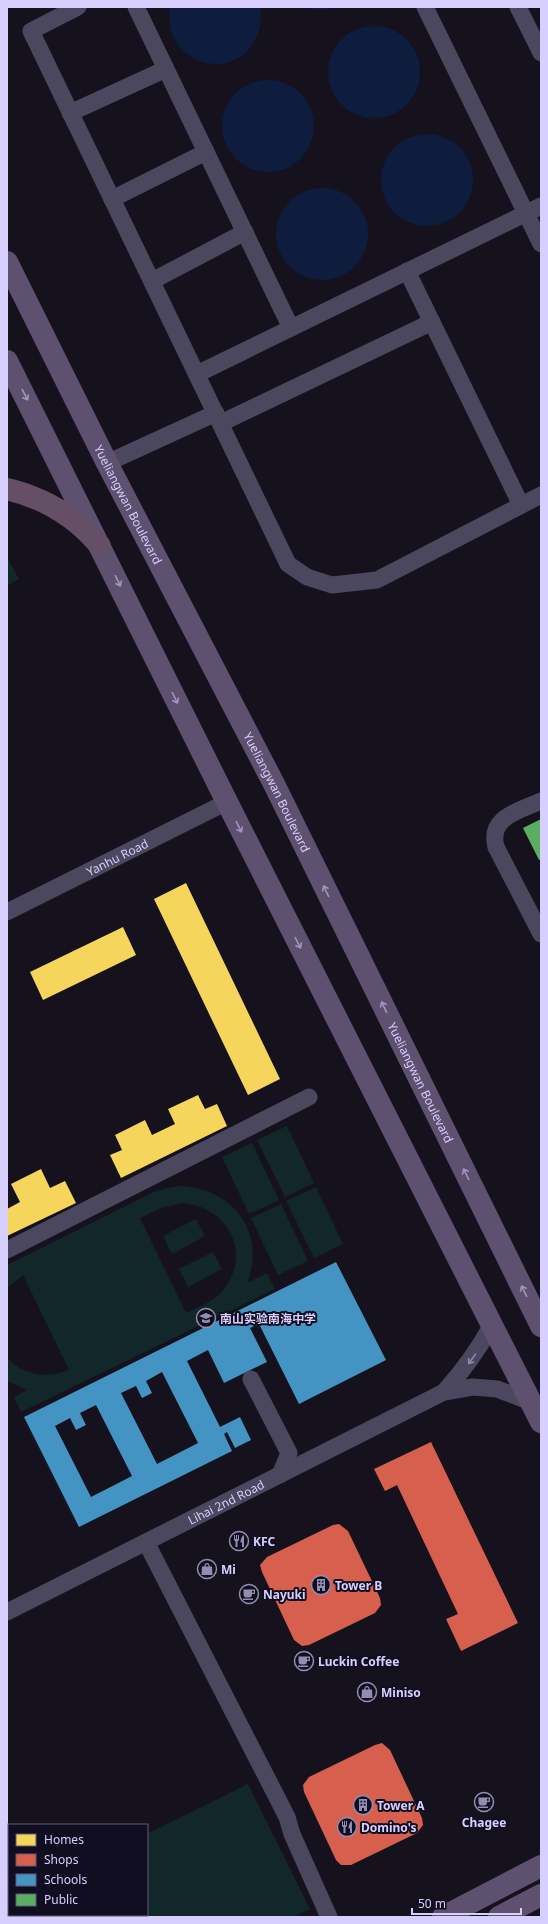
<svg xmlns="http://www.w3.org/2000/svg" width="548" height="1924" viewBox="0 0 548 1924" font-family="'Noto Sans','Noto Sans SC',sans-serif">
  <style>
    .green { fill: #122729; fill-rule: evenodd }
    .water { fill: #0e1c3e }
    .homes { fill: #f6d55c }
    .shops { fill: #d6604d }
    .schools { fill: #4393c3; fill-rule: evenodd }
    .public { fill: #5aae61 }
    .lines { fill: none; stroke-linecap: round; stroke-linejoin: round }
    .minor { stroke: #4a475e; stroke-width: 17 }
    .major { stroke: #5e516f; stroke-width: 22 }
    .highway { stroke: #654f66; stroke-width: 22 }
    .oneway { stroke: #a196be }
    .oneway2 { stroke: #908bae }
    .labels { text-anchor: middle; dominant-baseline: central; stroke-width: 4; stroke-linejoin: round; paint-order: stroke }
    .street-label { font-size: 12px; fill: #d7cffe; stroke: #120e21 }
    .poi-label { font-size: 12px; font-weight: bold; fill: #d7cffe; stroke: #120e21; text-anchor: start }
  </style>
  <rect width="100%" height="100%" fill="#15121d"/>
  <g class="green">
    <polygon points="7,557 19,579 7,586"/>
    <polygon points="287,1126 314,1183 285,1197 257,1140"/>
    <polygon points="252,1143 279,1200 249,1214 222,1157"/>
    <path d="M181 1186C233 1189 267 1232 247 1283L267 1273 275 1289 21 1412 14 1397 27 1390 7 1381V1358C23 1375 47 1379 69 1370L23 1275 7 1288V1265L154 1192 167 1188ZM182 1203C226 1206 253 1251 224 1289 215 1301 199 1307 186 1313L140 1218 161 1208Z"/>
    <polygon points="316,1187 343,1244 314,1258 286,1201"/>
    <polygon points="281,1204 308,1261 278,1275 251,1218"/>
    <polygon points="196,1219 205,1236 172,1254 163,1236"/>
    <polygon points="213,1252 222,1269 188,1287 179,1269"/>
    <polygon points="248,1784 310,1909 293,1917 7,1917 7,1905 9,1904 9,1915 147,1915 147,1834"/>
  </g>
  <g class="water">
    <path d="M170 7H260C262 15 261 24 259 31 241 86 161 68 170 7Z"/>
    <path d="M305 7H337C326 10 316 12 305 7Z"/>
    <circle cx="374" cy="72" r="46"/>
    <circle cx="268" cy="126" r="46"/>
    <circle cx="427" cy="180" r="46"/>
    <circle cx="322" cy="234" r="46"/>
  </g>
  <g class="homes">
    <polygon points="186,883 280,1079 248,1095 154,899"/>
    <polygon points="123,927 136,955 43,1000 30,972"/>
    <polygon points="198,1095 205,1109 217,1104 227,1126 121,1178 110,1155 122,1150 115,1135 145,1120 152,1135 175,1124 168,1109"/>
    <polygon points="41,1169 50,1188 65,1181 76,1203 7,1236 7,1209 20,1202 11,1184"/>
  </g>
  <g class="shops">
    <polygon points="431,1442 518,1623 461,1651 446,1619 458,1614 397,1485 385,1491 374,1469"/>
    <polygon points="339,1524 348,1531 380,1598 381,1605 375,1613 309,1645 302,1646 294,1640 262,1572 260,1565 267,1557 333,1525"/>
    <polygon points="382,1743 390,1750 422,1818 423,1825 417,1833 351,1865 341,1865 336,1860 304,1792 303,1785 309,1777 375,1745"/>
  </g>
  <path class="schools" d="M336 1262 386 1360 299 1404 259 1324 250 1328 267 1362 224 1383 208 1350 187 1361 220 1427 240 1417 251 1440 235 1448 227 1432 224 1434 232 1451 79 1527 24 1417ZM162 1372 198 1443 157 1464 121 1393 136 1386 142 1398 152 1393 146 1381ZM96 1405 132 1476 91 1497 55 1426 70 1418 76 1430 86 1425 80 1413Z"/>
  <polygon class="public" points="541,819 541,859 539,860 523,828"/>
  <g class="lines">
    <g class="minor">
      <polyline points="78,7 31,31 288,564 307,577 332,585 377,580 541,495"/>
      <polyline points="136,7 291,328"/>
      <polyline points="425,7 541,244"/>
      <polyline points="518,7 541,53"/>
      <polyline points="70,113 166,69"/>
      <polyline points="112,199 206,152"/>
      <polyline points="407,271 521,505"/>
      <polyline points="152,281 245,232"/>
      <polyline points="197,374 541,206"/>
      <polyline points="221,423 432,322"/>
      <polyline points="107,463 216,413"/>
      <path d="M541 801C519 811 488 817 496 847L541 934"/>
      <path id="s1" d="M7 912 227 802"/>
      <polyline points="7,1250 309,1097"/>
      <path d="M492 1325C478 1350 463 1371 444 1392L473 1387 497 1389 531 1402"/>
      <polyline points="251,1379 289,1453 280,1475"/>
      <polyline points="146,1542 287,1817 292,1834 329,1917"/>
      <path id="s2" d="M7 1612 444 1392"/>
    </g>
    <g class="major">
      <path id="s3" d="M7 262 107 463 274 784 541 1326"/>
      <polyline points="7,361 227,802 541,1422"/>
      <polyline points="443,1917 541,1866"/>
      <polyline points="499,1917 541,1895"/>
    </g>
    <path class="highway" d="M7 489C44 498 76 517 100 546"/>
  </g>
  <defs><path id="oneway-shaft" d="M-6 0H5M1.5-3L5.5 0L1.5 3" fill="none" stroke-width="1.6" stroke-linecap="round" stroke-linejoin="round"/></defs>
  <g class="oneway">
    <use href="#oneway-shaft" transform="translate(25 395) rotate(63)"/>
    <use href="#oneway-shaft" transform="translate(118 581) rotate(64)"/>
    <use href="#oneway-shaft" transform="translate(175 698) rotate(64)"/>
    <use href="#oneway-shaft" transform="translate(239 827) rotate(63)"/>
    <use href="#oneway-shaft" transform="translate(326 891) rotate(-116)"/>
    <use href="#oneway-shaft" transform="translate(298 943) rotate(63)"/>
    <use href="#oneway-shaft" transform="translate(384 1007) rotate(-116)"/>
    <use href="#oneway-shaft" transform="translate(466 1174) rotate(-116)"/>
    <use href="#oneway-shaft" transform="translate(524 1291) rotate(-116)"/>
  </g>
  <use class="oneway2" href="#oneway-shaft" transform="translate(472 1359) rotate(126)"/>
  <defs>
    <symbol id="school-ring" viewBox="-11 -11 22 22"><circle r="9.5" fill="#120e21" stroke="#938daf" stroke-width="1.5"/><path d="M0-5L7-2L0 1L-7-2ZM-4 1L0 2.5L4 1V4Q0 6-4 4Z" fill="#938daf"/></symbol>
    <symbol id="restaurant-ring" viewBox="-11 -11 22 22"><circle r="9.5" fill="#120e21" stroke="#938daf" stroke-width="1.5"/><path d="M-5-6h1v4h1v-4h1v4h1v-4h1v5L-1.5 .5V6h-2V.5L-5-1ZM5-6V6H3V1.5H1.5Q1.5-4 5-6Z" fill="#938daf"/></symbol>
    <symbol id="shop-ring" viewBox="-11 -11 22 22"><circle r="9.5" fill="#120e21" stroke="#938daf" stroke-width="1.5"/><path d="M-5-2.5h2.3a2.7 3.5 0 0 1 5.4 0H5L5.5 6h-11ZM-1.5-2.5h3a1.5 2.3 0 0 0-3 0Z" fill="#938daf"/></symbol>
    <symbol id="building-ring" viewBox="-11 -11 22 22"><circle r="9.5" fill="#120e21" stroke="#938daf" stroke-width="1.5"/><path d="M-4-6H4V6H1V3H-1V6H-4ZM-2.5-4.3h1.7v1.8h-1.7ZM.8-4.3h1.7v1.8H.8ZM-2.5-1h1.7V.8h-1.7ZM.8-1h1.7V.8H.8Z" fill="#938daf"/></symbol>
    <symbol id="cafe-ring" viewBox="-11 -11 22 22"><circle r="9.5" fill="#120e21" stroke="#938daf" stroke-width="1.5"/><path d="M-5.5-4.5H6V0H3Q3 3.5 0 3.5H-2.5Q-5.5 3.5-5.5 0ZM3-3.2v2h1.7v-2ZM-6 4.5H4V6H-6Z" fill="#938daf"/></symbol>
  </defs>
  <g fill-rule="evenodd">
    <use href="#school-ring" x="195" y="1307" width="22" height="22"/>
    <use href="#restaurant-ring" x="228" y="1530" width="22" height="22"/>
    <use href="#shop-ring" x="196" y="1558" width="22" height="22"/>
    <use href="#building-ring" x="310" y="1574" width="22" height="22"/>
    <use href="#cafe-ring" x="238" y="1583" width="22" height="22"/>
    <use href="#cafe-ring" x="293" y="1650" width="22" height="22"/>
    <use href="#shop-ring" x="356" y="1681" width="22" height="22"/>
    <use href="#cafe-ring" x="473" y="1791" width="22" height="22"/>
    <use href="#building-ring" x="352" y="1794" width="22" height="22"/>
    <use href="#restaurant-ring" x="336" y="1816" width="22" height="22"/>
  </g>
  <g class="labels">
    <g class="street-label">
      <text stroke="none"><textPath href="#s3" startOffset="271">Yueliangwan Boulevard</textPath></text>
      <text stroke="none"><textPath href="#s3" startOffset="595">Yueliangwan Boulevard</textPath></text>
      <text stroke="none"><textPath href="#s1" startOffset="123">Yanhu Road</textPath></text>
      <text stroke="none"><textPath href="#s3" startOffset="919">Yueliangwan Boulevard</textPath></text>
      <text stroke="none"><textPath href="#s2" startOffset="245">Lihai 2nd Road</textPath></text>
    </g>
    <g class="poi-label">
      <text x="220" y="1318">南山实验南海中学</text>
      <text x="253" y="1541">KFC</text>
      <text x="221" y="1569">Mi</text>
      <text x="335" y="1585">Tower B</text>
      <text x="263" y="1594">Nayuki</text>
      <text x="318" y="1661">Luckin Coffee</text>
      <text x="381" y="1692">Miniso</text>
      <text x="377" y="1805">Tower A</text>
      <text x="484" y="1822" text-anchor="middle">Chagee</text>
      <text x="361" y="1827">Domino's</text>
    </g>
  </g>
  <rect width="548" height="1924" fill="none" stroke="#d7cffe" stroke-width="16"/>
  <rect x="8" y="1824" width="140" height="92" fill="#120e21" stroke="#615b79"/>
  <rect x="16" y="1834" width="20" height="12" fill="#f6d55c" stroke="#615b79"/>
  <text x="44" y="1844" font-size="12" fill="#d7cffe">Homes</text>
  <rect x="16" y="1854" width="20" height="12" fill="#d6604d" stroke="#615b79"/>
  <text x="44" y="1864" font-size="12" fill="#d7cffe">Shops</text>
  <rect x="16" y="1874" width="20" height="12" fill="#4393c3" stroke="#615b79"/>
  <text x="44" y="1884" font-size="12" fill="#d7cffe">Schools</text>
  <rect x="16" y="1894" width="20" height="12" fill="#5aae61" stroke="#615b79"/>
  <text x="44" y="1904" font-size="12" fill="#d7cffe">Public</text>
  <path d="M412 1908v6h109v-6" fill="none" stroke="#d7cffe" stroke-width="2"/>
  <text x="418" y="1908" font-size="12" fill="#d7cffe" stroke="#120e21" stroke-width="3" paint-order="stroke">50 m</text>
</svg>
